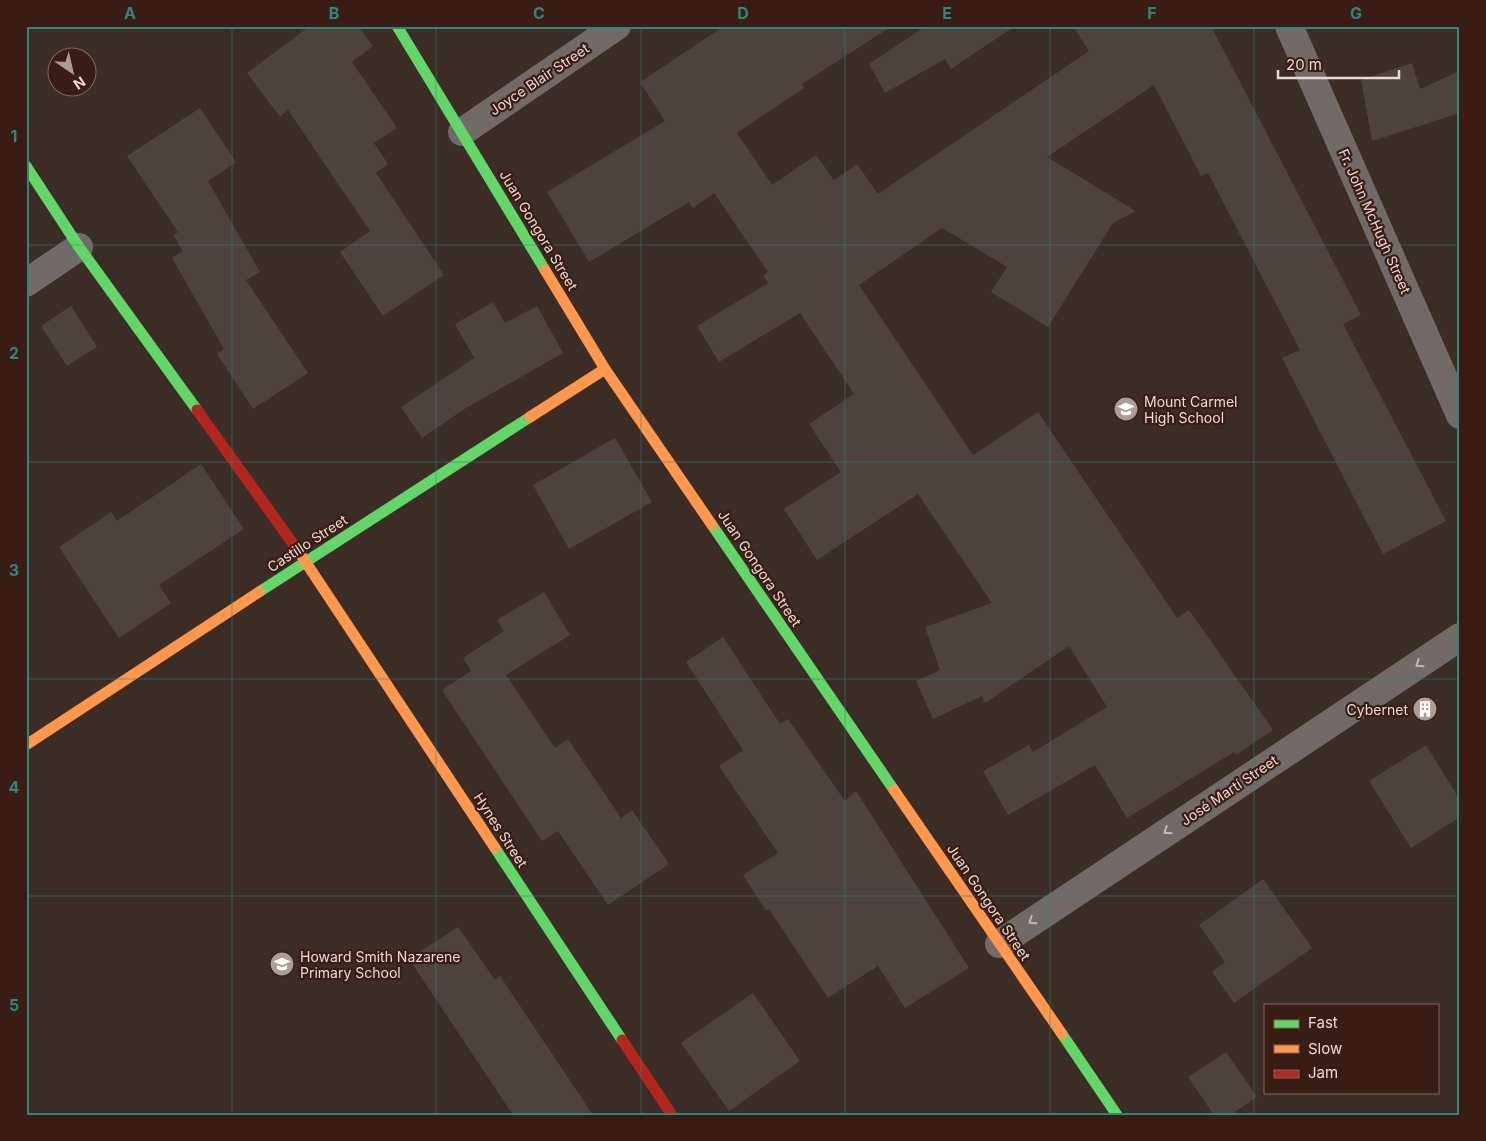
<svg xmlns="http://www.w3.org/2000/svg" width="1486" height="1141" viewBox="0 0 1486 1141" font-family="Inter,sans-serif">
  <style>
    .building { fill: #4e423c }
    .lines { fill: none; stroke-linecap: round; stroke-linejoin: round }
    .street { stroke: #716a69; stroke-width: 28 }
    .fast { stroke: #63d668; stroke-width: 11 }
    .slow { stroke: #ff974d; stroke-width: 11 }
    .jam { stroke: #b3261e; stroke-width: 11 }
    .oneway { stroke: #c7b8b3 }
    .grid { fill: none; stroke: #30857d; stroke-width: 1; stroke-opacity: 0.55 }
    .labels { text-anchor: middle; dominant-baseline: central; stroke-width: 4.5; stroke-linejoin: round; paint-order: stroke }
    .street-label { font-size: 14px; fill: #ecd9d3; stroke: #391d15 }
    .poi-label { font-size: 14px; fill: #ecd9d3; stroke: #391d15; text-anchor: start }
    .neatline { fill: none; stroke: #30857d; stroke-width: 2 }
    .grid-label { font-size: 16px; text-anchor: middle; font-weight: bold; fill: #30857d }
  </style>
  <rect width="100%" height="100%" fill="#3c2c26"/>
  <g class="building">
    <polygon points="310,26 358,26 373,46 352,62 397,128 374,143 388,164 376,173 444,275 383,316 340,252 370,231 288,110 280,117 247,73"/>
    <polygon points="724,26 892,26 802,84 804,88 737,133 772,185 816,155 834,180 857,164 878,194 1089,51 1073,26 1211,26 1361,315 1343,324 1446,521 1383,554 1282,358 1300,350 1208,173 1201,176 1154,85 1047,157 1136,211 1113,223 1048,327 991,292 1007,267 942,228 859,285 973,455 1038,412 1177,618 1189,610 1273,730 1236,755 1234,752 1127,818 1095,765 1008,815 983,771 1029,745 1033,752 1107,707 1069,646 985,703 982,696 933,719 916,681 940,670 925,627 992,603 918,494 817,560 784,509 841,472 809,424 854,394 800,313 719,362 697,326 768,283 763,276 768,272 714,193 693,208 689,202 589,262 547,192 665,121 640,82"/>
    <polygon points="922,26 1015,26 951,69 945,59 885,93 869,64 923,28"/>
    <polygon points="1412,63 1420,89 1460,71 1460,113 1372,141 1361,80"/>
    <polygon points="200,108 236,162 208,181 260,272 246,280 308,373 253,409 217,354 224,349 172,258 183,251 173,235 178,232 127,156"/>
    <polygon points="493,302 505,323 537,306 563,353 466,408 422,438 401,407 474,358 455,324"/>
    <polygon points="71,306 97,347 67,366 41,326"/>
    <polygon points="615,438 652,502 569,549 533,485"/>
    <polygon points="201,464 244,529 159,585 171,603 119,638 59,547 111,512 117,521"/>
    <polygon points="544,592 570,635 506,675 555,748 568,739 621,818 632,810 669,864 608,905 558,831 542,841 442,690 471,671 463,658 504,631 497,620"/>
    <polygon points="723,637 780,724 788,719 845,801 856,791 969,968 905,1008 878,966 828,998 769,909 766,911 743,875 778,853 719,766 743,750 686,662"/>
    <polygon points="1426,745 1460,800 1460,817 1411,848 1369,781"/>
    <polygon points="1263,879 1312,948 1234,1003 1212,972 1225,962 1199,925"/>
    <polygon points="458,927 495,980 500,976 593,1115 513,1115 409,959"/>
    <polygon points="753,993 800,1061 729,1111 681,1043"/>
    <polygon points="1226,1052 1257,1097 1230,1115 1214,1115 1188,1077"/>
  </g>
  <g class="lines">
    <g class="street">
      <polyline points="1289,26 1460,415"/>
      <polyline points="462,132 617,26"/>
      <polyline points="26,283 79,247"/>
      <polyline points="999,944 1460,637"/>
    </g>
    <g class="fast">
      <polyline points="397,26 545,270"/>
      <polyline points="26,166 79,247 197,410"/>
      <polyline points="712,525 894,790"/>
      <polyline points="259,592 530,417"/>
      <polyline points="495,848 622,1040"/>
      <polyline points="1062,1034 1117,1115"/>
    </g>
    <g class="slow">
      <polyline points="545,270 605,369 712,525"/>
      <polyline points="530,417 605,369"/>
      <polyline points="299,552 495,848"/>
      <polyline points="26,745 259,592"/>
      <polyline points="894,790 1062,1034"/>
    </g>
    <g class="jam">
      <polyline points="197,410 299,552"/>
      <polyline points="622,1040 672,1115"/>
    </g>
  </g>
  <defs><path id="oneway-chevron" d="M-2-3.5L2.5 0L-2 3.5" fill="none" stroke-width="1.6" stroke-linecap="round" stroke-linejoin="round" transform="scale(1.25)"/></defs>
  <g class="oneway">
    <use href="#oneway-chevron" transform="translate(1419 664) rotate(146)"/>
    <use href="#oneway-chevron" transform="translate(1167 831) rotate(146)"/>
    <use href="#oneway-chevron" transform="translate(1032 921) rotate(146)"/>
  </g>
  <path class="grid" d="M232 26V1115M436 26V1115M641 26V1115M845 26V1115M1050 26V1115M1254 26V1115M26 245H1460M26 462H1460M26 679H1460M26 896H1460"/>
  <defs>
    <symbol id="school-disc" viewBox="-11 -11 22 22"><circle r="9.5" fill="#ae9c96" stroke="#391d15"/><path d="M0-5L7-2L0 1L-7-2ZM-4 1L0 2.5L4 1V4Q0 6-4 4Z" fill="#fff"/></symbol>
    <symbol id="building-disc" viewBox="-11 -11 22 22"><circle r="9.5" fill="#ae9c96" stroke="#391d15"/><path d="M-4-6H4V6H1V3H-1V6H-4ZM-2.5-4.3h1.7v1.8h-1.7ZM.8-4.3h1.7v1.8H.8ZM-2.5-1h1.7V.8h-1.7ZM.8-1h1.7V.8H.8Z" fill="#fff"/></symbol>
  </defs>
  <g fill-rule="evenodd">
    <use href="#school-disc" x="1112" y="395" width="28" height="28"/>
    <use href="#building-disc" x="1411" y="695" width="28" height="28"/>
    <use href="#school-disc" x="268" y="950" width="28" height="28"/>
  </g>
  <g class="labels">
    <g class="street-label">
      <text transform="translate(539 79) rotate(-34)">Joyce Blair Street</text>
      <text transform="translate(1375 221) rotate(66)">Fr. John McHugh Street</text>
      <text transform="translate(539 230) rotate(59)">Juan Gongora Street</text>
      <text transform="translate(307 543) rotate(-33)">Castillo Street</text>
      <text transform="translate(760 568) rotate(56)">Juan Gongora Street</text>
      <text transform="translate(1229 790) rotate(-34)">José Martí Street</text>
      <text transform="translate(501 830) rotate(57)">Hynes Street</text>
      <text transform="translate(989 902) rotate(56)">Juan Gongora Street</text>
    </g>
    <g class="poi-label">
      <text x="1144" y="401">Mount Carmel<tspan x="1144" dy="16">High School</tspan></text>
      <text x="1408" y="709" text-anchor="end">Cybernet</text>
      <text x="300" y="956">Howard Smith Nazarene<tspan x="300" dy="16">Primary School</tspan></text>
    </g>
  </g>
  <rect width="1486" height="1141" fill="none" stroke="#391d15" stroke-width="55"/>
  <rect x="1264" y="1004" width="175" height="90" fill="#391d15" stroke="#816861"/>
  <rect x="1274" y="1020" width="25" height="8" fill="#63d668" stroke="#816861"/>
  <text x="1308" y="1028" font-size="15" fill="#ecd9d3">Fast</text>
  <rect x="1274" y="1045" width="25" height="8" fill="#ff974d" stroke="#816861"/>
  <text x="1308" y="1054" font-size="15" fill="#ecd9d3">Slow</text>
  <rect x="1274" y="1070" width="25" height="8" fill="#b3261e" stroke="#816861"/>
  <text x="1308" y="1078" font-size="15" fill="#ecd9d3">Jam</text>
  <g transform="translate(72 72) rotate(146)"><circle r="24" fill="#391d15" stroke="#816861"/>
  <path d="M0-4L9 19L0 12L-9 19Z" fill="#ae9c96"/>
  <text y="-8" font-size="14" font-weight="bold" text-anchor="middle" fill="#ecd9d3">N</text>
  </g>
  <path d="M1278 70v8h121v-8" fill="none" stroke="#ecd9d3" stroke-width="2.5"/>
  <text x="1286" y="70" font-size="15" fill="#ecd9d3" stroke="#391d15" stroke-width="4" paint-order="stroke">20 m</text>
  <rect x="28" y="28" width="1430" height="1086" class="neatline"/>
  <g class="grid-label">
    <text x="130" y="19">A</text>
    <text x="334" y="19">B</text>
    <text x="539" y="19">C</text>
    <text x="743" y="19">D</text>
    <text x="947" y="19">E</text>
    <text x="1152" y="19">F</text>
    <text x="1356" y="19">G</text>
    <text x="14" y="142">1</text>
    <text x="14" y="359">2</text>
    <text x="14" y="576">3</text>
    <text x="14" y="793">4</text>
    <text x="14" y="1011">5</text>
  </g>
</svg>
